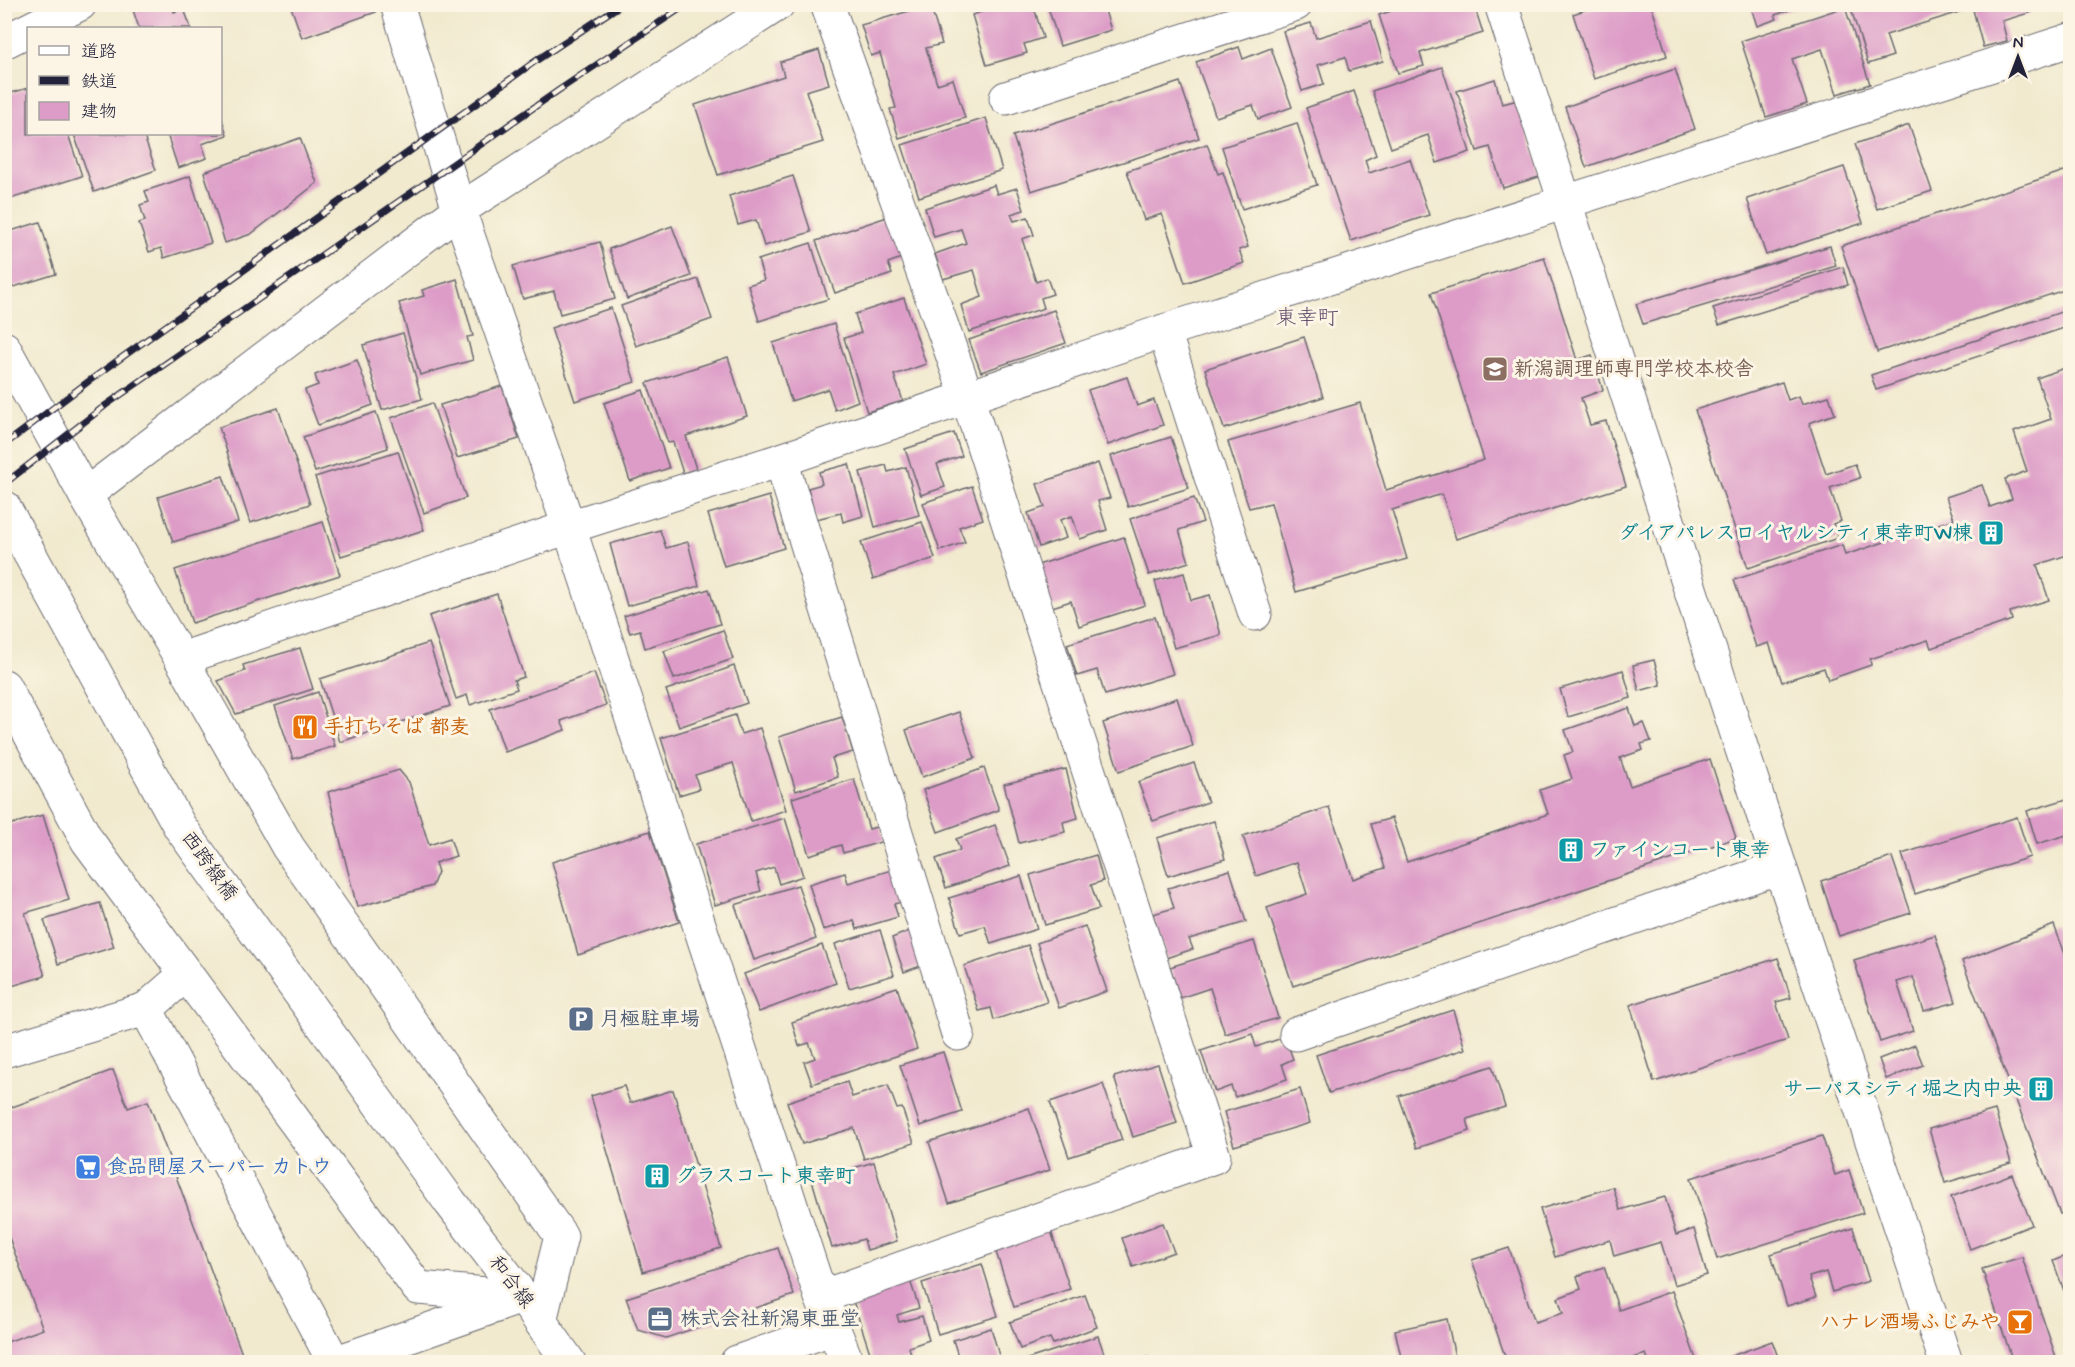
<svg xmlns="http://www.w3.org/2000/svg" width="2075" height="1367" viewBox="0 0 2075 1367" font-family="Mynerve,'Klee One',sans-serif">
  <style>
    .building { fill: #dd9cc7 }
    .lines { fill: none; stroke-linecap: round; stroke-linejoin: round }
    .minor-casing { stroke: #6a686f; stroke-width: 35 }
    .major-casing { stroke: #6a686f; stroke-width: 35 }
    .minor { stroke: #fff; stroke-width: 33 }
    .major { stroke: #fff; stroke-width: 33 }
    .rail-casing { stroke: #22223b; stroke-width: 7 }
    .rail { stroke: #fcf5e5; stroke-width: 4.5; stroke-dasharray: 14; stroke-linecap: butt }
    .labels { text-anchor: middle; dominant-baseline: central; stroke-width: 6; stroke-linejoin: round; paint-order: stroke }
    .education-label { font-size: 20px; font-weight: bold; fill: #785e54; stroke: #fcf5e5; text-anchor: start }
    .culture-label { font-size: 20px; font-weight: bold; fill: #0d838f; stroke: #fcf5e5; text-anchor: end }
    .food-label { font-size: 20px; font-weight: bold; fill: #c56008; stroke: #fcf5e5; text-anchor: start }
    .street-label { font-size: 20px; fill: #22223b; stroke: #fcf5e5 }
    .service-label { font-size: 20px; font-weight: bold; fill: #4e5e75; stroke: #fcf5e5; text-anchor: start }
    .shop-label { font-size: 20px; font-weight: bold; fill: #366cbe; stroke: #fcf5e5; text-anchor: start }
    .neighbourhood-label { font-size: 21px; fill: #634d6c; stroke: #fcf5e5 }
  </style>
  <rect width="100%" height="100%" fill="#fcf5e5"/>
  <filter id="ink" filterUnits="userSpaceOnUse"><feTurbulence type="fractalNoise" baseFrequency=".0167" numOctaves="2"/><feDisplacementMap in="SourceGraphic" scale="12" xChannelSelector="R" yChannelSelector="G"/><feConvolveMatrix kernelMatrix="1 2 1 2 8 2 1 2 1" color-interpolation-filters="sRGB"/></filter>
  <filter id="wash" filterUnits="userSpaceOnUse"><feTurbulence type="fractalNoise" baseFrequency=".008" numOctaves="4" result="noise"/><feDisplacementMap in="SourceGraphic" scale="24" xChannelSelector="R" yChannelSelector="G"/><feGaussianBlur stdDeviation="1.35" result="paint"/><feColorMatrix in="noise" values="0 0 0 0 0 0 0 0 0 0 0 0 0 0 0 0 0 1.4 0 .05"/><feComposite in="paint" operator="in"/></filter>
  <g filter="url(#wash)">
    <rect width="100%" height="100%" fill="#f1eacf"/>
    <g id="blocks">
      <g class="building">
        <polygon points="131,4 172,4 174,12 184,9 191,28 139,28"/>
        <polygon points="290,4 373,4 376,12 302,38"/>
        <polygon points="1006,4 1033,4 1043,38 1024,44 1027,53 987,65 972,15"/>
        <polygon points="1047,4 1103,4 1111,30 1060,46"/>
        <polygon points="1412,4 1452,4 1454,11 1474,5 1483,33 1420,53 1424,66 1398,73 1379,15"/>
        <polygon points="1603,4 1651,4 1667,56 1594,79 1573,14"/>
        <polygon points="1750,4 1804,4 1804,5 1775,15 1777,19 1757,26"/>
        <polygon points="1867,4 1968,4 1969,9 1886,35 1893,56 1868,64 1851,9"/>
        <polygon points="1979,4 2030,4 2032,12 2002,21 2007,41 1983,47 1972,6"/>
        <polygon points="930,5 942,44 926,48 937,84 953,79 965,118 899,138 890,109 896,108 880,53 871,56 861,25"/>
        <polygon points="1845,7 1870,84 1837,94 1822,49 1792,59 1807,104 1766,117 1741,41"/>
        <polygon points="1371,21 1383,61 1349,71 1345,57 1318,65 1324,84 1302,91 1283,31 1311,23 1316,38"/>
        <polygon points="1239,47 1243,59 1271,48 1292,107 1258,119 1253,105 1216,117 1196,62"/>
        <polygon points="819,50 829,84 806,91 823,142 718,175 695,105 784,76 780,62"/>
        <polygon points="1442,67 1470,152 1437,163 1428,135 1391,148 1372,91"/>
        <polygon points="1675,69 1695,129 1586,167 1565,107"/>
        <polygon points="1495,79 1502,104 1518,100 1542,176 1503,188 1490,147 1477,151 1457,91"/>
        <polygon points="1180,82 1199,138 1031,191 1013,136"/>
        <polygon points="28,88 28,134 68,134 82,176 4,201 4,95"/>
        <polygon points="1354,91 1376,155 1365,160 1369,173 1410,159 1429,215 1351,241 1306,108"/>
        <polygon points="221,116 227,135 202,144 207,158 178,168 167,134 220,134"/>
        <polygon points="986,118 1002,170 919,197 902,145"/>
        <polygon points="1297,123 1317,185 1242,209 1222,147"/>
        <polygon points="1909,125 1932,191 1877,209 1855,144"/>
        <polygon points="74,134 143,134 156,170 94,192"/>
        <polygon points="300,138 317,183 251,234 225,243 204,172"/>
        <polygon points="1207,144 1218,174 1223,172 1248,247 1239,250 1244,263 1185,283 1162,214 1144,220 1127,171"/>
        <polygon points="1844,167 1863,223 1766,255 1747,199"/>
        <polygon points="2070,169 2070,288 1877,352 1841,246"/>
        <polygon points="190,176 211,243 164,258 161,248 149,252 139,223 145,221 140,205 149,202 145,191"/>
        <polygon points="793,176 811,232 764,246 756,220 738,225 729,196"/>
        <polygon points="994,185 997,194 1017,188 1024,210 1011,214 1014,221 1028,217 1034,235 1022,239 1036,282 1047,278 1053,294 1041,298 1044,308 969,332 961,305 982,297 974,270 943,279 935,254 966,243 961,229 934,237 925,208"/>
        <polygon points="890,216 904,257 888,263 892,274 835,293 816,241"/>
        <polygon points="40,222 56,274 4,290 4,233"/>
        <polygon points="672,226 691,276 627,299 609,249"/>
        <polygon points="600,242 615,299 560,314 554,291 523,299 513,266"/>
        <polygon points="811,243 828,299 759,321 748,285 764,280 758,260"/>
        <polygon points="1830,246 1836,266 1643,324 1636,304"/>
        <polygon points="1544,257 1577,360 1592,355 1603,390 1581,398 1590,425 1606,421 1626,486 1456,539 1442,494 1392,510 1407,559 1296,592 1271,503 1249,508 1228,442 1360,403 1386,490 1484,460 1431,293"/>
        <polygon points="1843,267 1848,285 1719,325 1713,308"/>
        <polygon points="457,279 473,336 467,337 473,360 420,375 399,303 424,296 422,290"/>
        <polygon points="698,279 712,319 636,346 621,306"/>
        <polygon points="904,298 926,364 894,375 903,401 867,412 844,338 861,333 855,314"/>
        <polygon points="611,308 635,382 575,401 551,328"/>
        <polygon points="2070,309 2070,326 1876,390 1871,375"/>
        <polygon points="1054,310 1066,343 981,372 969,340"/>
        <polygon points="834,324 858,401 835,410 828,389 791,401 773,343"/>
        <polygon points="403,333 422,399 382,410 363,345"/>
        <polygon points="1304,337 1323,397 1224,429 1205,369"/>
        <polygon points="728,357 747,416 686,436 696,469 683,473 673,442 668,443 647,383"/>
        <polygon points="357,360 373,405 318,425 305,390 318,385 315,375"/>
        <polygon points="2070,366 2070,513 2068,513 2070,520 2070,554 2037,565 2049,600 2010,612 2012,620 1931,648 1928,640 1870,659 1871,665 1828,680 1824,668 1782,682 1769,643 1756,647 1734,580 1842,545 1845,555 1954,519 1946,497 1982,485 1990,507 2012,499 2005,479 2027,471 2014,432 2051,419 2037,378"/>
        <polygon points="1127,377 1137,406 1154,400 1163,425 1108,445 1088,390"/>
        <polygon points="1782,382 1788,400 1799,396 1802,404 1829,396 1835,414 1809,423 1826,474 1855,464 1860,478 1830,488 1841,521 1833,524 1838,538 1748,568 1695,410"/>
        <polygon points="502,386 519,439 457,458 440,405"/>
        <polygon points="643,390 669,468 630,481 604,403"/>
        <polygon points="432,403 466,498 424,513 391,418"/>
        <polygon points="278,408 310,504 250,523 219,427"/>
        <polygon points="376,412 388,448 315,472 303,437"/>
        <polygon points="954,433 962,456 937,464 945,487 921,495 905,449"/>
        <polygon points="1171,437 1189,488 1128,507 1111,456"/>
        <polygon points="398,451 424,530 341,556 315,477"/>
        <polygon points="1098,463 1110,498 1098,501 1107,530 1080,539 1072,516 1060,520 1066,538 1039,547 1028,513 1045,507 1037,484"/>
        <polygon points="849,464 863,516 843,522 841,513 816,519 808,488 822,484 819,472"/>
        <polygon points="886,465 888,472 906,467 919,515 875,527 860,472"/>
        <polygon points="223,476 238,522 173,542 158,497"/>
        <polygon points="972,486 983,519 959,527 965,542 940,551 923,503"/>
        <polygon points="769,496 784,548 724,566 708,514"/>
        <polygon points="1194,498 1203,522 1179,530 1189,562 1149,575 1130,519"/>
        <polygon points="323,522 340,575 192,623 175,570"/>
        <polygon points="922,522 935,558 873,579 861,542"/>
        <polygon points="660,530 666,548 688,542 699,586 627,606 610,544"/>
        <polygon points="1124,537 1145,605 1079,626 1071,601 1049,608 1035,566"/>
        <polygon points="1184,573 1191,600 1210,595 1221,635 1174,648 1155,581"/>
        <polygon points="709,589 720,624 645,648 640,630 630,633 624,616"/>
        <polygon points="497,594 524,677 514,680 517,689 470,705 467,695 456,699 429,616"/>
        <polygon points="1155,617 1173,674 1105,695 1097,670 1077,676 1067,644"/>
        <polygon points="723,630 733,659 674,679 664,651"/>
        <polygon points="429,643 450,706 340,742 320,679"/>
        <polygon points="300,648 313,689 236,714 218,681 245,671 243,665"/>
        <polygon points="1654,660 1661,685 1639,691 1633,665"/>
        <polygon points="734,666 747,703 679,727 666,690"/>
        <polygon points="1623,670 1631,698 1568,717 1560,689"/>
        <polygon points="594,673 606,705 561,721 565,730 505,752 490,709"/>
        <polygon points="318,692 335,746 293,759 275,706"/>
        <polygon points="1177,698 1193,746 1119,771 1103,723"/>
        <polygon points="1629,708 1635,726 1644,723 1651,741 1641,744 1643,750 1620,758 1630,786 1710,759 1736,838 1293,986 1267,908 1307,894 1297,862 1256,876 1243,836 1329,807 1353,879 1385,868 1371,824 1392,818 1407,862 1548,814 1540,790 1572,779 1564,755 1573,752 1565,730"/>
        <polygon points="959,712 975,758 922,777 906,730"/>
        <polygon points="735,715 741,734 760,728 786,810 751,821 733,763 695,775 699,789 679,795 661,738"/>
        <polygon points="842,717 853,752 832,758 838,777 796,791 779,737"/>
        <polygon points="1194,763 1208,802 1153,821 1138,782"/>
        <polygon points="984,768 999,810 938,832 923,790"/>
        <polygon points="1066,769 1078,818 1063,822 1065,832 1019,843 1004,784"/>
        <polygon points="399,770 409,782 429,845 450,838 456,856 435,863 438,872 432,886 357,907 328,792"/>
        <polygon points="854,779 869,829 880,826 884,841 843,853 841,845 809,855 792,798"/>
        <polygon points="2070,798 2070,834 2037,844 2027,811"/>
        <polygon points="43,815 69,900 25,913 45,976 5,988 5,826"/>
        <polygon points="2017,817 2030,857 1915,894 1902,854"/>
        <polygon points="785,818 803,876 779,884 774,867 756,873 761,891 715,905 696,844"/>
        <polygon points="1214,821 1225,859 1168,876 1157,838"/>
        <polygon points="995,825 1010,866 946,888 936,859 960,850 956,839"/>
        <polygon points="650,831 679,922 578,955 552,862"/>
        <polygon points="1096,855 1103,881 1091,885 1099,909 1045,925 1030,875"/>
        <polygon points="1892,857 1911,913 1839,936 1821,881"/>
        <polygon points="895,869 905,901 894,904 898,917 857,929 854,921 823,930 809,884 845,873 848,883"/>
        <polygon points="1230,870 1246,922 1189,939 1193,949 1166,958 1153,914 1174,908 1168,888"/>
        <polygon points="1021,876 1037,929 991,944 985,926 960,933 949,898"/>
        <polygon points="798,885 816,939 754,960 735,905"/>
        <polygon points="100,903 114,947 58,964 44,920"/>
        <polygon points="2054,925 2070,967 2070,1210 2060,1214 1962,961"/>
        <polygon points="1085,926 1107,991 1059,1008 1037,943"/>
        <polygon points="914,929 926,964 904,972 892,938"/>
        <polygon points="880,930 894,975 849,988 835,944"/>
        <polygon points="1935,935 1956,1002 1924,1011 1913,977 1897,982 1913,1031 1880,1042 1854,960"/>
        <polygon points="1254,941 1278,1018 1225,1034 1210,988 1180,998 1170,967"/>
        <polygon points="822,945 836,983 759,1012 744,974"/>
        <polygon points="1028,945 1047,1002 994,1020 991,1008 979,1011 964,966"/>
        <polygon points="1778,958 1791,998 1776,1002 1788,1040 1654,1082 1630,1005"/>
        <polygon points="897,987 917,1049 812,1084 804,1062 815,1058 809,1043 799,1046 792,1022"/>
        <polygon points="1453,1010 1465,1049 1329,1093 1316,1055"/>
        <polygon points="1252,1034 1256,1047 1285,1037 1293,1059 1282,1064 1287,1079 1235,1097 1231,1086 1215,1092 1201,1051"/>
        <polygon points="1915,1045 1923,1065 1886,1079 1879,1059"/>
        <polygon points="943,1052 962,1112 920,1126 900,1065"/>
        <polygon points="1158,1064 1177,1123 1133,1137 1114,1077"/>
        <polygon points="1492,1066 1505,1107 1467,1119 1470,1131 1417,1148 1399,1096"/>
        <polygon points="113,1070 128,1108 148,1101 245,1362 4,1362 4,1343 43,1329 4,1224 4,1110"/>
        <polygon points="847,1082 852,1097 888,1085 897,1109 902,1108 914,1143 864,1159 854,1128 802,1144 787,1102"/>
        <polygon points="1103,1084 1122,1140 1069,1157 1050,1102"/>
        <polygon points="624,1086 630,1103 673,1090 721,1248 643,1272 591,1096"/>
        <polygon points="1300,1089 1310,1123 1234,1146 1224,1112"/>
        <polygon points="1029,1108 1050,1170 949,1203 929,1142"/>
        <polygon points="1995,1110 2011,1163 1945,1183 1929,1129"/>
        <polygon points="1822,1136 1835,1175 1849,1170 1863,1213 1717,1259 1691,1178"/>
        <polygon points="874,1162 897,1241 867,1250 864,1239 832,1248 812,1180"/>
        <polygon points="2012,1174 2032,1225 1970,1249 1951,1197"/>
        <polygon points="1613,1187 1620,1210 1665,1197 1676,1235 1694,1229 1707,1275 1674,1285 1661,1242 1614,1256 1610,1240 1555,1257 1540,1209"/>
        <polygon points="1163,1223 1174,1252 1133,1267 1122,1238"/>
        <polygon points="1050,1228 1070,1289 1014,1307 994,1246"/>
        <polygon points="1853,1228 1869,1281 1832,1292 1826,1272 1809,1277 1816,1297 1787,1306 1771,1254"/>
        <polygon points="778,1248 794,1295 666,1338 638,1330 626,1298"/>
        <polygon points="1509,1248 1535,1322 1563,1313 1558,1298 1581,1289 1577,1276 1604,1267 1619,1310 1672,1291 1697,1362 1649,1362 1646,1354 1620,1362 1507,1362 1472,1260"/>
        <polygon points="2070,1254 2070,1307 2053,1261"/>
        <polygon points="2022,1257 2056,1357 2040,1362 2013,1362 1982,1269"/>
        <polygon points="982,1264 998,1316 938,1334 922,1283"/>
        <polygon points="909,1277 919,1308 897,1315 899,1322 922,1316 929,1340 909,1347 912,1358 897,1362 873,1362 851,1295"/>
        <polygon points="1085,1295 1097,1327 1053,1344 1050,1338 1020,1349 1010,1322"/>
        <polygon points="1447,1319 1456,1362 1402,1362 1395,1330"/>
        <polygon points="991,1328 1001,1362 960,1362 953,1340"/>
        <polygon points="1098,1336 1107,1362 1030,1362 1028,1359"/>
        <polygon points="1772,1341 1780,1362 1715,1362"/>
        <polygon points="1148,1357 1150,1362 1131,1362"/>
      </g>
    </g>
  </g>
  <g filter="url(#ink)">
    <use href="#blocks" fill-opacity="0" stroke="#6a686f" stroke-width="1.5"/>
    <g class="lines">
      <defs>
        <g id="minor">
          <polyline points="397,4 459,210 569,527 821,1297 847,1362"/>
          <polyline points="1501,4 1780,867 1946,1362"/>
          <polyline points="32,28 80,4"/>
          <polyline points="4,42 28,30"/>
          <polyline points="1006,98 1296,4"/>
          <polyline points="1164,331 1255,614"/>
          <polyline points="4,348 85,495 181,659 288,847 561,1236 540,1321"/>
          <polyline points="781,460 958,1034"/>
          <polyline points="85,495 459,210 778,4"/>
          <polyline points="181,659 569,527 781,460 1164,331 2070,40"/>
          <polyline points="4,686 87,840 418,1288 523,1297"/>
          <polyline points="186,974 146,1009 334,1362"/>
          <polyline points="1296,1034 1780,867"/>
          <polyline points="4,1051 146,1009"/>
          <polyline points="821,1297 1214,1157 967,396 827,4"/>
          <polyline points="337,1362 513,1300"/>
          <polyline points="737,1362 834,1328"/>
        </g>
        <polyline id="major" points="4,507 180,827 450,1202 523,1297 569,1362"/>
      </defs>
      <use href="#minor" class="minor-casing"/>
      <use href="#major" class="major-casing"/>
      <use href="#minor" class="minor"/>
      <use href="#major" class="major"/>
      <defs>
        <g id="rail">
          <polyline points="4,445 89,381 537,60 622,4"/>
          <polyline points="4,484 106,405 559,90 687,4"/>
        </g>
      </defs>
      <use href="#rail" class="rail-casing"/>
      <use href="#rail" class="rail"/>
    </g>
  </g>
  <defs>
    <symbol id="university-square" viewBox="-11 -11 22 22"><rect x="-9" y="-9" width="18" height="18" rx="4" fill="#8d6e63" stroke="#fcf5e5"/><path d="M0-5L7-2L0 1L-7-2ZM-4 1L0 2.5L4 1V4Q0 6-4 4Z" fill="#fff"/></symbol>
    <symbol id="building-square" viewBox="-11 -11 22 22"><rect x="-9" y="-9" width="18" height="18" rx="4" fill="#0f9aa8" stroke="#fcf5e5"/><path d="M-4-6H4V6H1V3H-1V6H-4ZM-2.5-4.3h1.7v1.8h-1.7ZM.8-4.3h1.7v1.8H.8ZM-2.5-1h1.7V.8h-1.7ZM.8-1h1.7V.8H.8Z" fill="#fff"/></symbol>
    <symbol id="restaurant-square" viewBox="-11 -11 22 22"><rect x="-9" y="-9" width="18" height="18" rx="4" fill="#e8710a" stroke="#fcf5e5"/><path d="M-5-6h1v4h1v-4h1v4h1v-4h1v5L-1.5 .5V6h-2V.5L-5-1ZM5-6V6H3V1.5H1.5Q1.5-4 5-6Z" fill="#fff"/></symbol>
    <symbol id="parking-square" viewBox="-11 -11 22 22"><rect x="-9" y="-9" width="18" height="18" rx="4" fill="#5c6f8a" stroke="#fcf5e5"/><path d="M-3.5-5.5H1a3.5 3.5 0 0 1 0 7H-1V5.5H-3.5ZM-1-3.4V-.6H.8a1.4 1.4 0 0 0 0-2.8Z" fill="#fff"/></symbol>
    <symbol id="supermarket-square" viewBox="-11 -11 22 22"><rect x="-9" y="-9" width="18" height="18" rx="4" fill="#3f7fe0" stroke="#fcf5e5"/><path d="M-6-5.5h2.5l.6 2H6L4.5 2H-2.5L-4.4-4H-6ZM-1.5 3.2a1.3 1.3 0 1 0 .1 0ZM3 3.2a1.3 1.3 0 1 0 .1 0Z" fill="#fff"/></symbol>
    <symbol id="office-square" viewBox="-11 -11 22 22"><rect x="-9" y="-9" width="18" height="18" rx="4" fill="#5c6f8a" stroke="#fcf5e5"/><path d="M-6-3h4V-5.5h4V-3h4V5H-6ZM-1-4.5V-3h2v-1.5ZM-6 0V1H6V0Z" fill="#fff"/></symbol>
    <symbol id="bar-square" viewBox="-11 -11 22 22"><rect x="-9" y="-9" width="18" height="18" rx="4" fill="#e8710a" stroke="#fcf5e5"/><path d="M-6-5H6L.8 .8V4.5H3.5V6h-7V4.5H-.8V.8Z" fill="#fff"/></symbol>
  </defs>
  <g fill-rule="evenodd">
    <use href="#university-square" x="1480" y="354" width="30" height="30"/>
    <use href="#building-square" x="1976" y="518" width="30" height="30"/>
    <use href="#restaurant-square" x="290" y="712" width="30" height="30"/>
    <use href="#building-square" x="1556" y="835" width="30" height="30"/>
    <use href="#parking-square" x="566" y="1004" width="30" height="30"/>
    <use href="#building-square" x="2026" y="1074" width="30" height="30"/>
    <use href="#supermarket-square" x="73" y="1152" width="30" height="30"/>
    <use href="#building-square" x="642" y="1161" width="30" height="30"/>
    <use href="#office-square" x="645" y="1304" width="30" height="30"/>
    <use href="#bar-square" x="2005" y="1307" width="30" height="30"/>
  </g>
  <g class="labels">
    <g class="education-label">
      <text x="1514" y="369">新潟調理師専門学校本校舎</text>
    </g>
    <g class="culture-label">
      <text x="1972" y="533">ダイアパレスロイヤルシティ東幸町W棟</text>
      <text x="1590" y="850" text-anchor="start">ファインコート東幸</text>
      <text x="2022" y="1089">サーパスシティ堀之内中央</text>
      <text x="676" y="1176" text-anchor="start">グラスコート東幸町</text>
    </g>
    <g class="food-label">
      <text x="324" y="727">手打ちそば 都麦</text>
      <text x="2000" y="1322" text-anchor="end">ハナレ酒場ふじみや</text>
    </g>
    <g class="street-label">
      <text transform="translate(209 866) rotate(54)">西跨線橋</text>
      <text transform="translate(511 1282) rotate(53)">和合線</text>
    </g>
    <g class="service-label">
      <text x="600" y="1019">月極駐車場</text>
      <text x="680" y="1319">株式会社新潟東亜堂</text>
    </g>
    <g class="shop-label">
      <text x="107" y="1167">食品問屋スーパー カトウ</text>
    </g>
    <g class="neighbourhood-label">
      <text x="1307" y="318">東幸町</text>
    </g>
  </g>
  <rect width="2075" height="1367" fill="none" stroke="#fcf5e5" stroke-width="24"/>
  <rect x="27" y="27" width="195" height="108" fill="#fcf5e5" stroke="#a5a1a1" stroke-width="1.5"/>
  <rect x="39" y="46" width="30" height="9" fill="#ffffff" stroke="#a5a1a1" stroke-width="1.5"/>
  <text x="81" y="57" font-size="18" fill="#22223b">道路</text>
  <rect x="39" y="76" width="30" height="9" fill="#22223b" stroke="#a5a1a1" stroke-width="1.5"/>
  <text x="81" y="87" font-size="18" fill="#22223b">鉄道</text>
  <rect x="39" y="102" width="30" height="18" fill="#dd9cc7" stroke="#a5a1a1" stroke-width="1.5"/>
  <text x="81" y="117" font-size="18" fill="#22223b">建物</text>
  <g transform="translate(2018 57)" stroke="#fcf5e5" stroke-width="4.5" paint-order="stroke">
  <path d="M0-4.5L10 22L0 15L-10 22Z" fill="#22223b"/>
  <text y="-9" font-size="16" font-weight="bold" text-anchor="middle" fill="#22223b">N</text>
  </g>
</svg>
